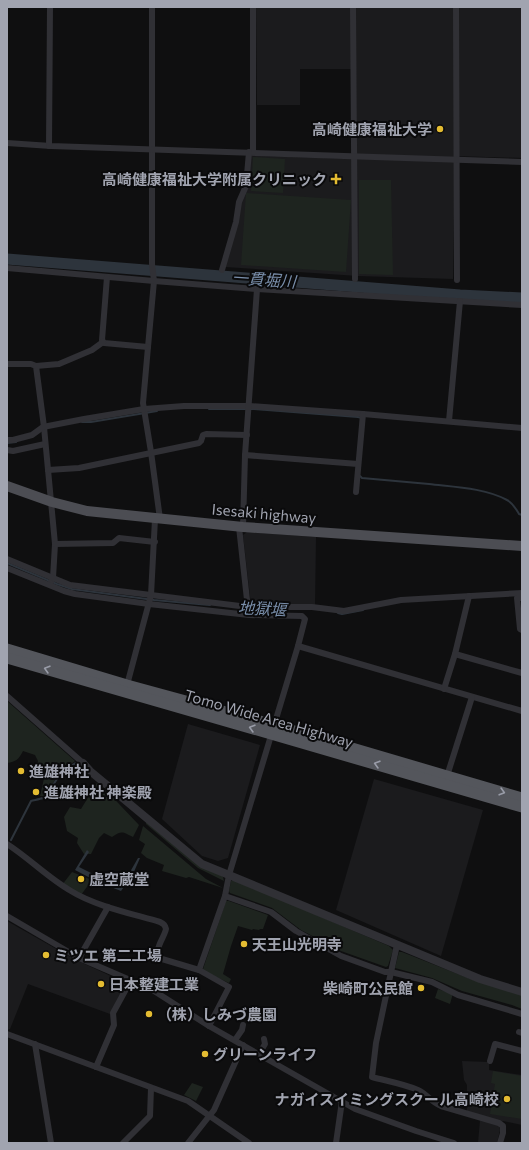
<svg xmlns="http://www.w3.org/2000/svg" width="529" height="1150" viewBox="0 0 529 1150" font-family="Commissioner,'Noto Sans JP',sans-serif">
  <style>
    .built { fill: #1b1b1d }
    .green { fill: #1e241f }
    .water { fill: #2d343c }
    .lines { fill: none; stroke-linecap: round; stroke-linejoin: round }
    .stream { stroke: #2d343c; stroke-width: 2 }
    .river { stroke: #2d343c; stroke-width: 11 }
    .minor { stroke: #303035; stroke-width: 6 }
    .tertiary { stroke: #303035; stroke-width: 8 }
    .primary { stroke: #4c4d53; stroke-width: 10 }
    .trunk { stroke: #54565c; stroke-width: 11 }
    .oneway { stroke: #999ca8 }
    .poi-dot { fill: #e4bc32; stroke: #0a0a0b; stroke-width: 1.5 }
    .labels { text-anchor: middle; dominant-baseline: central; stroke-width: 4; stroke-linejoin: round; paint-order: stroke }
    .poi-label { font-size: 15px; font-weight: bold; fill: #a1a4b0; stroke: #0a0a0b; text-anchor: start }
    .street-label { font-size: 15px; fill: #a1a4b0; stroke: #0a0a0b }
    .water-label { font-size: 16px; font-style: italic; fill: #798eaa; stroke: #0a0a0b }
  </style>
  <rect width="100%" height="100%" fill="#0f0f10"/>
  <g class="built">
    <polygon points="256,7 522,7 522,158 455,156 453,279 358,276 225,267 241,203 251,156 357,159 356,69 300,69 300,105 257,105"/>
    <polygon points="247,532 316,537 315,605 251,605 243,535"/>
    <polygon points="188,724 260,745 228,858 218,861 202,856 162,819"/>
    <polygon points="374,779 483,810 441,956 336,910"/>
    <polygon points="7,921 74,959 128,984 110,1014 28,984 10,1029 7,1030"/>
    <polygon points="462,1061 489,1062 489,1070 522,1075 522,1125 503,1121 499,1124 500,1130 497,1143 478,1143 480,1120 467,1112 467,1085 464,1080"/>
  </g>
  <g class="green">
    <polygon points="253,157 285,159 283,193 251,191"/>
    <polygon points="359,180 391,180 393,275 359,274"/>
    <polygon points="246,193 351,200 346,272 241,265"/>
    <path d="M7 701 75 761 59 774 44 796H40L45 774 40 771 37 766 38 761 35 755 23 751C19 759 16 762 7 763Z"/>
    <path d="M97 783 100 784 139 825 133 837C123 832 122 830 112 837L104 833 99 838 91 854H84L77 843 78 838 67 831 64 817 70 807 81 809Z"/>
    <polygon points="146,820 223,877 224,881 198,868 146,824"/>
    <polygon points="143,826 206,879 223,888 189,877 186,878 162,871 164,865 147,858 141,853 145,844 139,840"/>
    <polygon points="72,872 92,880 81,895 62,885"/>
    <polygon points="235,880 389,946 393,950 388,966 386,967 341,951 301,930 272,908 230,893 229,891 231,881"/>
    <polygon points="226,901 229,901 268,915 263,929 260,929 259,930 253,929 252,930 238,926 231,946 223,974 231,979 229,983 203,971 203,969"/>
    <polygon points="399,952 402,952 473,980 522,995 522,1009 512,1005 462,991 432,978 395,968"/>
    <polygon points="438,989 452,994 452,997 450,1004 435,998"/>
    <polygon points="493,1071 522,1076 522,1119 490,1114 495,1084 491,1083"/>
    <polygon points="192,1083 203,1087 196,1101 184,1095"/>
  </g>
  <polygon class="water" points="87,850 89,852 79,867 111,883 122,886 138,858 140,858 133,874 121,891 98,882 75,870"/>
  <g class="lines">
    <g class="stream">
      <polyline points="209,409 254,409 358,417 362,418"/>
      <polyline points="82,422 91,422 157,411"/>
      <polyline points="7,443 16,442"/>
      <path d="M360 476 362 478C384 480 407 482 429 484 454 487 485 488 507 500 513 503 516 509 519 514L522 515"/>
      <polyline points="7,563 57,584 72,589 154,600 210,605"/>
      <polyline points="338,613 342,614 363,610"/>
      <path d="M11 840 31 801C35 800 40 799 43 798 49 795 50 790 53 785 58 776 66 768 76 763"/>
      <polyline points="7,849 7,848"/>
    </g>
    <polyline class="river" points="7,259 460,295 522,298"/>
    <g class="minor">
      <polyline points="152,7 152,264 154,281 148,347 143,403 151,452 160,519"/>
      <polyline points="353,7 355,279"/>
      <polyline points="456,7 457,280"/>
      <polyline points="7,143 51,146 522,162"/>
      <polyline points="49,146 50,7"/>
      <polyline points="253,152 253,7"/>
      <polyline points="7,268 154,281 257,289 522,305"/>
      <polyline points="222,270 236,222 239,202 246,186 249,152"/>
      <polyline points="107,277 102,340 104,343 148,347"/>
      <polyline points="7,364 31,364 36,366 44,427 55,544 53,578 51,582"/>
      <polyline points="36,366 59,364 92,350 103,342"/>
      <polyline points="449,421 460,301"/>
      <polyline points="7,440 13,440 32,435 43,427 84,419 144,409 184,406 249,406 363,414 522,428"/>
      <polyline points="7,450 13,451 45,444"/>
      <polyline points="245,455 358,464"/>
      <polyline points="48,470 79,468 199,443 201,441 203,435 206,434 247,435"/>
      <polyline points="356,492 363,414"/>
      <polyline points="239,527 248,609"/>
      <polyline points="243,527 245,455 257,289"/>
      <polyline points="55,544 113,543 119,538 155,542"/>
      <polyline points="7,559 70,585 248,607 312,607 344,611 401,600 522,593"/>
      <polyline points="7,568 64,591 75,594 149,604 249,615 302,616 305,619 298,646 229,875 225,896 199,970 229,987 209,1026"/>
      <polyline points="522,598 517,598 520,629 522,630"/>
      <polyline points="298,646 522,711"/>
      <polyline points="455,654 522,673"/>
      <polyline points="127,685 151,595 155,519"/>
      <polyline points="444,689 455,654 469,596"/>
      <polyline points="7,696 83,763"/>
      <polyline points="447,776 472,697"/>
      <path d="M7 844C29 858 48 878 71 891 95 906 133 914 160 922 164 924 165 925 166 929 164 939 152 950 162 959L199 970"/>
      <polyline points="225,896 271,912 296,931 341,956 385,972 391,972 432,982 458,995 522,1014"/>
      <polyline points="7,916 79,958 151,989 209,1026 355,1109 416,1131 454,1143"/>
      <path d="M397 945 391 972 376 1043 372 1077C387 1081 404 1084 418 1090 427 1094 431 1102 441 1106L499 1123 503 1126V1133L500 1143"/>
      <polyline points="79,958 108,907"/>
      <polyline points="519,1032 522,1033"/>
      <polyline points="7,1034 188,1101 249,1143"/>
      <polyline points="235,1040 242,1030 243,1025"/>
      <polyline points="35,1044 51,1143"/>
      <polyline points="259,1054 265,1044 264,1039"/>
      <polyline points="490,1061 495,1044 522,1051"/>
      <polyline points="96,1067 114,1025 113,1013 131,980"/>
      <polyline points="123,1143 150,1116 151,1088"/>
      <polyline points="188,1143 214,1110 243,1045"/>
      <polyline points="336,1143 342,1101"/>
    </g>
    <polyline class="tertiary" points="83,763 90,771 202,864 229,875 480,979 522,992"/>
    <polyline class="primary" points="7,486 52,502 87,511 243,527 522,546"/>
    <g class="trunk">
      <polyline points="7,649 127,685 274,725 447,776 522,798"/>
      <polyline points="7,658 271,734 522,807"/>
    </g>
  </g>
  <defs><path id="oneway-chevron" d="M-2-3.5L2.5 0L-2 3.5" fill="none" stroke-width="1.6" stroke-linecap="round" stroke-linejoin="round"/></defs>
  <g class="oneway">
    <use href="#oneway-chevron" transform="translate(47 669) rotate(-164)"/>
    <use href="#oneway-chevron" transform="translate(252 728) rotate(-164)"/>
    <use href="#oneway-chevron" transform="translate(377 764) rotate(-164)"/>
    <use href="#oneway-chevron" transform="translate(502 792) rotate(16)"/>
  </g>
  <g class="poi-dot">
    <circle cx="440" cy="129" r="4"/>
    <path d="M334 173h4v4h4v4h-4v4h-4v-4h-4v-4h4z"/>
    <circle cx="21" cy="771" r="4"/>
    <circle cx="36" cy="792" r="4"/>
    <circle cx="81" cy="879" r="4"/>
    <circle cx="244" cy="944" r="4"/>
    <circle cx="46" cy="955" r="4"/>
    <circle cx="101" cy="984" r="4"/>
    <circle cx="421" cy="988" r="4"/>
    <circle cx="149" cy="1014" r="4"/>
    <circle cx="205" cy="1054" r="4"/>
    <circle cx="507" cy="1099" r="4"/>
  </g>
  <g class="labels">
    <g class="poi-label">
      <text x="432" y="129" text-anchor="end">高崎健康福祉大学</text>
      <text x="327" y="179" text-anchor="end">高崎健康福祉大学附属クリニック</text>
      <text x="29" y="771">進雄神社</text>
      <text x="44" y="792">進雄神社 神楽殿</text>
      <text x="89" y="879">虚空蔵堂</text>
      <text x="252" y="944">天王山光明寺</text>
      <text x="54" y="955">ミツエ 第二工場</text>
      <text x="109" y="984">日本整建工業</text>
      <text x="413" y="988" text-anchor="end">柴崎町公民館</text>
      <text x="157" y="1014">（株）しみづ農園</text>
      <text x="213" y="1054">グリーンライフ</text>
      <text x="499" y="1099" text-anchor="end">ナガイスイミングスクール高崎校</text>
    </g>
    <g class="street-label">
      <text transform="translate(264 513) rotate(5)">Isesaki highway</text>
      <text transform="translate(269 718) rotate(16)">Tomo Wide Area Highway</text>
    </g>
    <g class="water-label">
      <text transform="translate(264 279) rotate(4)">一貫堀川</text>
      <text transform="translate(262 608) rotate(3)">地獄堰</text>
    </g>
  </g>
  <rect width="529" height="1150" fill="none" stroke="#a1a4b0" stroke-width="16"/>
</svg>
